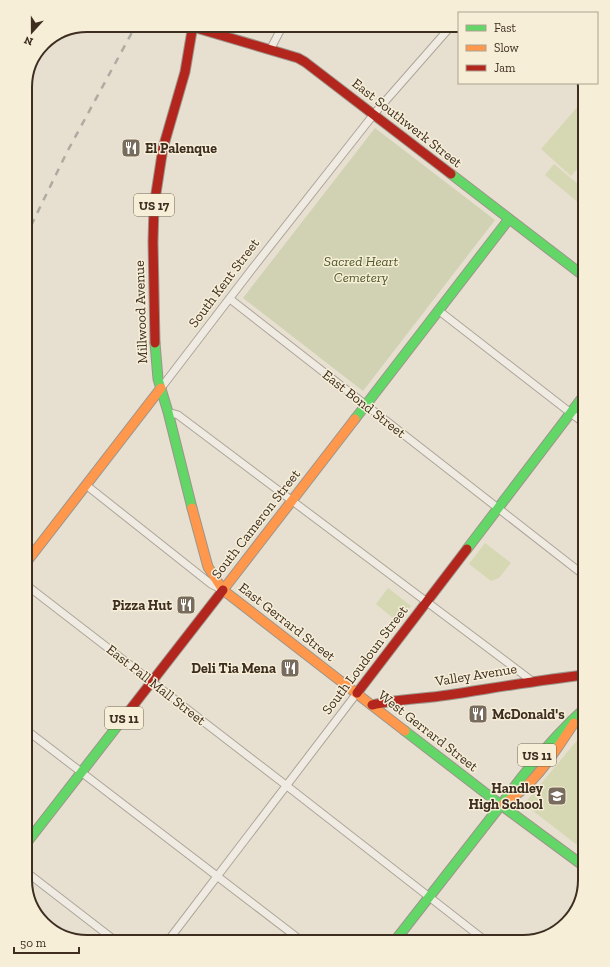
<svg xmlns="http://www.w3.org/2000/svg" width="610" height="967" viewBox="0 0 610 967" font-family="'Zilla Slab',serif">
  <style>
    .green { fill: #d6d7b3 }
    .cemetery { fill: #d1d1b3 }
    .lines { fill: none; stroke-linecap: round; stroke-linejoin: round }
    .street-casing { stroke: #ada599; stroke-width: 9 }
    .fast-casing { stroke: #9c958a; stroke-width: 11 }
    .slow-casing { stroke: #9c958a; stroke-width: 11 }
    .jam-casing { stroke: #9c958a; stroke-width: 11 }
    .street { stroke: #efebe3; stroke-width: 7 }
    .fast { stroke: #63d668; stroke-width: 9 }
    .slow { stroke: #ff974d; stroke-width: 9 }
    .jam { stroke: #b3261e; stroke-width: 9 }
    .rail { stroke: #afaaa2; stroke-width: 2.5; stroke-dasharray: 7 7; stroke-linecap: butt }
    .labels { text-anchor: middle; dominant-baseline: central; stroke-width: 3; stroke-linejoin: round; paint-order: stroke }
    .shield { fill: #f7eed8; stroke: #756857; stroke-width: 1 }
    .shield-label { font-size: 13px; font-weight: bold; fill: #3d2e20 }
    .street-label { font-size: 14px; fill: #3d2e20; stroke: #f7eed8 }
    .poi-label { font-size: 14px; font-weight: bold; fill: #3d2e20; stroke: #f7eed8; text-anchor: end }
    .park-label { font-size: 14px; font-style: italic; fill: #4d5a26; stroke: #f7eed8 }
    .rim { fill: none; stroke: #3d2e20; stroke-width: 2 }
  </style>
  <rect width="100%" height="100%" fill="#e7e0d1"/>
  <g class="green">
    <polygon points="585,98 585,160 571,176 541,149"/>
    <polygon points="554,164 585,190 585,208 545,175"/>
    <polygon points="485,543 511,563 499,578 491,581 469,564"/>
    <polygon points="388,588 411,606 398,622 376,604"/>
    <polygon points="585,731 585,851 524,804"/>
  </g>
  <polygon class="cemetery" points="375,128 495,220 363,391 243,298"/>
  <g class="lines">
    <defs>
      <g id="street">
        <polyline points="270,50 283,25"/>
        <polyline points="230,299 585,576"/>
        <polyline points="438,310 585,424"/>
        <polyline points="161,388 252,269 374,114 452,25"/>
        <polyline points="168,412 178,415 532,681"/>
        <polyline points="86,485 211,584 221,589"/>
        <polyline points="25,584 287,786 487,942"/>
        <polyline points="25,729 303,942"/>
        <polyline points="25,871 117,942"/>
        <polyline points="167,942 357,693"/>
      </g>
      <g id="fast">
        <polyline points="451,174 585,277"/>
        <polyline points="155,343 158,379 168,412 192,508"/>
        <polyline points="355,419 509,219"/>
        <polyline points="467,549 585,394"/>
        <polyline points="405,731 501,805"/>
        <path d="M501 805C526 770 553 737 585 708"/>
        <polyline points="25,845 122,720"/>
        <polyline points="394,942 501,805 585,867"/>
      </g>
      <g id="slow">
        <polyline points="192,508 208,567 223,590 405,731"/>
        <polyline points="25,564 161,388"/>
        <polyline points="223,590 355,419"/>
        <path d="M503 804C535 785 554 753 574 723"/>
      </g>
      <g id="jam">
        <polyline points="193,27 298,58 305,62 451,174"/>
        <polyline points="155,343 153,242 154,206 163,148 185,72 193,25"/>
        <polyline points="357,693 467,549"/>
        <path d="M372 705C397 699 423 699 448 695 494 688 539 680 585 675"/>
        <polyline points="122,720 223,590"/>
      </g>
    </defs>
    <use href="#street" class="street-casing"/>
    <use href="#fast" class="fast-casing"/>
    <use href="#slow" class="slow-casing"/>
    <use href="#jam" class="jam-casing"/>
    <use href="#street" class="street"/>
    <use href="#fast" class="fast"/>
    <use href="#slow" class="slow"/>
    <use href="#jam" class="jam"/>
    <polyline class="rail" points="25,238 67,152 136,25"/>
  </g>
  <defs>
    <symbol id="restaurant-square" viewBox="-11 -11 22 22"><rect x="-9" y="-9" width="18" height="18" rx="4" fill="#786c5e" stroke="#f7eed8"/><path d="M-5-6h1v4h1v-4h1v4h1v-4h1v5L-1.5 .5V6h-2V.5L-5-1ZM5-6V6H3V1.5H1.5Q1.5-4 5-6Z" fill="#fff"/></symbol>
    <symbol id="school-square" viewBox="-11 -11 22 22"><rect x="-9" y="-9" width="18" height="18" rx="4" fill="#786c5e" stroke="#f7eed8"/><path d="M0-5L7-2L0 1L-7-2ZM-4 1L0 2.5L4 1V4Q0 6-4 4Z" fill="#fff"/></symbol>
  </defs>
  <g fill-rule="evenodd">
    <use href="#restaurant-square" x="120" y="137" width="22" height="22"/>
    <use href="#restaurant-square" x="175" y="594" width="22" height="22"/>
    <use href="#restaurant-square" x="279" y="657" width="22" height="22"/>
    <use href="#restaurant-square" x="467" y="703" width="22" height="22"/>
    <use href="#school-square" x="546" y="785" width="22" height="22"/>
  </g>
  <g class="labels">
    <g class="shield">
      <rect x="134" y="194" width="40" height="22" rx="3"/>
      <rect x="105" y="707" width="38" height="22" rx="3"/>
      <rect x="518" y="744" width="38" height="22" rx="3"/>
    </g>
    <g class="shield-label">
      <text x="154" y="205">US 17</text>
      <text x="124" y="718">US 11</text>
      <text x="537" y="755">US 11</text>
    </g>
    <g class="street-label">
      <text transform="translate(407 123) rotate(38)">East Southwerk Street</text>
      <text transform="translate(224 283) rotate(-53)">South Kent Street</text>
      <text transform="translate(141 312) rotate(-92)">Millwood Avenue</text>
      <text transform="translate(364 404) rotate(38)">East Bond Street</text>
      <text transform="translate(256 524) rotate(-52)">South Cameron Street</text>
      <text transform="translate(287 622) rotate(38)">East Gerrard Street</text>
      <text transform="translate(365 660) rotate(-53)">South Loudoun Street</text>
      <text transform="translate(476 675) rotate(-9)">Valley Avenue</text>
      <text transform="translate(156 685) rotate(38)">East Pall Mall Street</text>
      <text transform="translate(428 731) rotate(38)">West Gerrard Street</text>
    </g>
    <g class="poi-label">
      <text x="145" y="148" text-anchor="start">El Palenque</text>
      <text x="172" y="605">Pizza Hut</text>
      <text x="276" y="668">Deli Tia Mena</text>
      <text x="492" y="714" text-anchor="start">McDonald's</text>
      <text x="543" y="788">Handley<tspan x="543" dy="16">High School</tspan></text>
    </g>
    <g class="park-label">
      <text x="361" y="261">Sacred Heart<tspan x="361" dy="16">Cemetery</tspan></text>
    </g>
  </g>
  <path d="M0 0H610V967H0ZM87 32H523A55 55 0 0 1 578 87V880A55 55 0 0 1 523 935H87A55 55 0 0 1 32 880V87A55 55 0 0 1 87 32Z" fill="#f7eed8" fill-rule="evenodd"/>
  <path class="rim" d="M87 32H523A55 55 0 0 1 578 87V880A55 55 0 0 1 523 935H87A55 55 0 0 1 32 880V87A55 55 0 0 1 87 32Z"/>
  <rect x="458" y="12" width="140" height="72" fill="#f7eed8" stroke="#ada18e"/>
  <rect x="466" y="25" width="20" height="6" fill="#63d668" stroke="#ada18e"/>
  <text x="494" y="32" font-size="12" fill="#3d2e20">Fast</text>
  <rect x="466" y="45" width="20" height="6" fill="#ff974d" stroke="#ada18e"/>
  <text x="494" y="52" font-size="12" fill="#3d2e20">Slow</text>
  <rect x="466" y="65" width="20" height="6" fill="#b3261e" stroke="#ada18e"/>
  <text x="494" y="72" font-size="12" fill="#3d2e20">Jam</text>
  <g transform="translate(32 32) rotate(201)" stroke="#f7eed8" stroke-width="3" paint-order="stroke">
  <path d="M0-3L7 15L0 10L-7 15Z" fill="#3d2e20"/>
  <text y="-6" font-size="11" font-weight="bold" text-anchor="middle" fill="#3d2e20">N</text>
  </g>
  <path d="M14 947v6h65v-6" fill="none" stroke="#3d2e20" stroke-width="2"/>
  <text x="20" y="947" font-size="12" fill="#3d2e20" stroke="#f7eed8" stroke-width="3" paint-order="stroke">50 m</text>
</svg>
